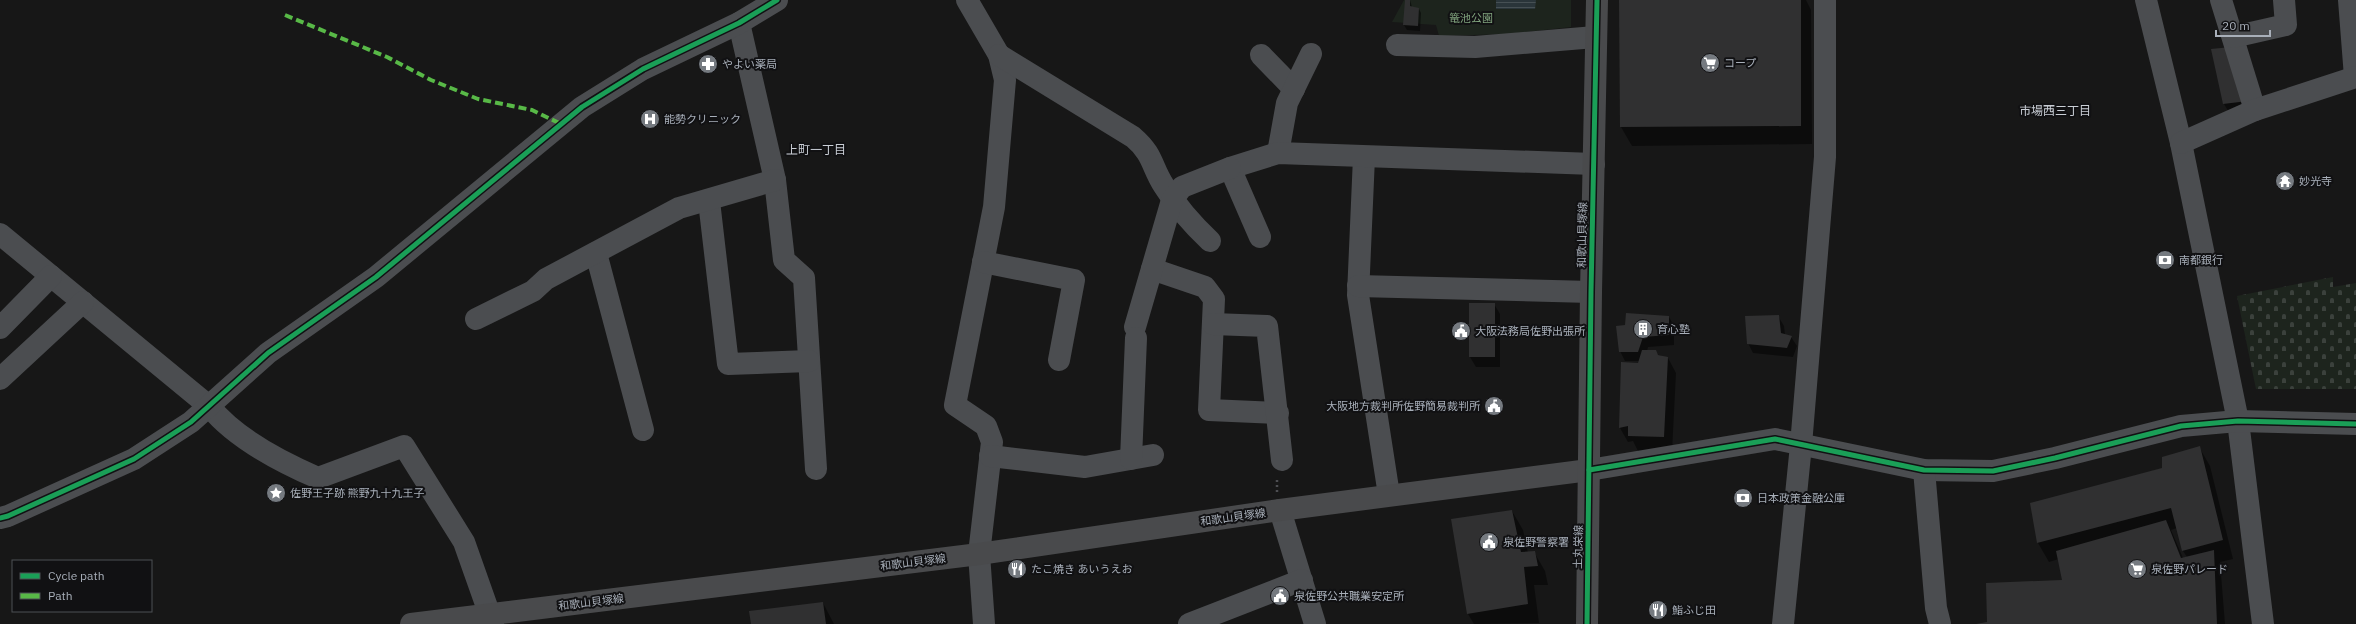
<svg xmlns="http://www.w3.org/2000/svg" width="2356" height="624" viewBox="0 0 2356 624" font-family="'IBM Plex Sans','Noto Sans JP',sans-serif">
  <style>
    .cemetery { fill: url(#cemetery-stones) }
    .green { fill: #1d241d }
    .water { fill: url(#water-rules) }
    .shadow { fill: #0007; fill-rule: evenodd }
    .building { fill: #303031 }
    .lines { fill: none; stroke-linecap: round; stroke-linejoin: round }
    .path { stroke: #4d4e52; stroke-width: 2.5; stroke-dasharray: 2 3; stroke-linecap: butt }
    .minor { stroke: #4b4d50; stroke-width: 22 }
    .major { stroke: #494a4c; stroke-width: 22 }
    .quiet { stroke: #58b947; stroke-width: 4; stroke-dasharray: 8 4; stroke-linecap: butt }
    .cycleway-casing { stroke: #111113; stroke-width: 8 }
    .cycleway { stroke: #1a9f57; stroke-width: 5 }
    .labels { text-anchor: middle; dominant-baseline: central; stroke-width: 4; stroke-linejoin: round; paint-order: stroke }
    .park-label { font-size: 11px; fill: #81a47e; stroke: #111113 }
    .poi-label { font-size: 11px; fill: #a8afb9; stroke: #111113; text-anchor: start }
    .street-label { font-size: 11px; fill: #a8afb9; stroke: #111113 }
    .neighbourhood-label { font-size: 12px; fill: #c9ced5; stroke: #111113 }
  </style>
  <defs>
    <pattern id="cemetery-stones" width="16" height="16" patternUnits="userSpaceOnUse"><rect width="16" height="16" fill="#1d241d"/><path d="M2 7V4a2 2 0 0 1 4 0v3zM10 15v-3a2 2 0 0 1 4 0v3z" fill="#3b413c"/></pattern>
    <pattern id="water-rules" width="6" height="5" patternUnits="userSpaceOnUse"><rect width="6" height="5" fill="#2a353a"/><path d="M0 2.5h6" fill="none" stroke="#465054"/></pattern>
  </defs>
  <rect width="100%" height="100%" fill="#171717"/>
  <polygon class="cemetery" points="2333,277 2333,287 2356,283 2356,389 2256,389 2237,296"/>
  <polygon class="green" points="1404,0 1571,0 1571,27 1509,34 1439,36 1436,25 1392,22"/>
  <polygon class="water" points="1496,0 1536,0 1535,9 1496,9"/>
  <g class="shadow">
    <polygon points="1406,0 1410,0 1412,7 1419,9 1421,13 1420,31 1407,30 1404,25"/>
    <polygon points="1620,0 1806,0 1811,10 1812,144 1632,146 1621,127"/>
    <polygon points="2212,50 2252,111 2230,114 2224,104"/>
    <polygon points="1494,304 1500,314 1500,367 1476,367 1470,357"/>
    <polygon points="1778,316 1784,326 1785,335 1791,337 1797,346 1793,357 1753,353 1748,343"/>
    <polygon points="1669,317 1674,326 1674,345 1648,347 1647,351 1668,358 1676,373 1672,452 1638,451 1633,441 1628,442 1620,428 1640,361 1625,361 1620,351"/>
    <path d="M2199 447 2210 466 2233 559 2220 562 2225 624H1980L1988 623 2063 581 2059 559 2049 562 2038 543 2032 504 2164 468ZM2177 528 2183 551 2187 557 2183 558 2171 530Z"/>
    <polygon points="1512,511 1523,530 1528,553 1534,552 1545,571 1548,585 1534,585 1539,623 1474,624 1468,614"/>
    <polygon points="823,603 834,624 752,624"/>
  </g>
  <g class="building">
    <polygon points="1405,0 1410,0 1410,6 1419,8 1418,26 1403,25"/>
    <polygon points="1619,0 1801,0 1801,126 1620,127"/>
    <polygon points="2231,47 2248,101 2223,104 2211,49"/>
    <rect x="1469" y="303" width="26" height="54"/>
    <polygon points="1626,313 1669,316 1669,335 1643,337 1638,352 1619,352 1616,326 1625,325"/>
    <polygon points="1779,315 1781,333 1792,336 1787,348 1747,344 1745,316"/>
    <polygon points="1642,350 1656,350 1658,355 1668,357 1664,437 1628,436 1628,426 1619,428 1621,362 1638,363"/>
    <polygon points="2200,446 2223,540 2182,551 2171,508 2037,543 2030,503 2162,468 2162,457"/>
    <polygon points="1512,510 1521,552 1535,551 1538,566 1524,567 1528,604 1467,614 1451,519"/>
    <polygon points="2166,520 2181,558 2214,550 2217,624 1976,624 1987,622 1986,583 2062,580 2056,551"/>
    <polygon points="823,602 826,624 751,624 749,611"/>
  </g>
  <g class="lines">
    <polyline class="path" points="1277,492 1277,479"/>
    <g class="minor">
      <polyline points="967,0 999,55 1005,80 994,207 955,405 986,426 992,442 979,554 984,624"/>
      <polyline points="2146,0 2181,143 2238,421 2263,624"/>
      <polyline points="2221,0 2255,110"/>
      <polyline points="2349,0 2355,77"/>
      <polyline points="739,23 775,180 784,260 804,278 816,469"/>
      <polyline points="2233,37 2286,25 2284,0"/>
      <polyline points="1397,45 1475,47 1595,37"/>
      <path d="M999 55 1133 137C1154 155 1151 166 1164 186 1177 207 1192 224 1210 241"/>
      <polyline points="1261,55 1294,89"/>
      <polyline points="2181,143 2255,110 2356,77"/>
      <polyline points="1278,153 1287,103 1311,54"/>
      <polyline points="1364,157 1358,295 1389,495"/>
      <polyline points="709,201 728,364 809,361"/>
      <path d="M0 234 210 407C235 438 281 462 318 478L404 446 464 542 493 624"/>
      <polyline points="1260,237 1230,168 1278,153 1594,164"/>
      <polyline points="596,253 643,430"/>
      <polyline points="983,262 1074,280 1059,360"/>
      <polyline points="1152,269 1205,287 1214,299 1209,410 1278,413"/>
      <polyline points="1358,286 1591,292"/>
      <polyline points="476,319 533,291 546,279 679,208 775,180"/>
      <polyline points="1213,324 1267,326 1282,460"/>
      <polyline points="1135,327 1172,200 1182,187 1230,168"/>
      <polyline points="0,328 51,276"/>
      <polyline points="0,379 83,302"/>
      <polyline points="990,456 1085,467 1153,455"/>
      <polyline points="1131,459 1136,338"/>
      <polyline points="1589,470 1775,439 1924,470 1993,471 2055,458 2181,426 2238,421 2356,424"/>
      <polyline points="1924,470 1936,608 1940,624"/>
      <polyline points="1280,510 1315,624"/>
      <polyline points="0,518 8,516 134,459 191,422 268,353 376,277 582,107 643,69 739,23 777,0"/>
      <polyline points="1189,624 1302,580"/>
      <polyline points="1783,624 1801,445 1825,157 1825,0"/>
    </g>
    <g class="major">
      <polyline points="411,624 979,554 1280,510 1589,470"/>
      <polyline points="1587,624 1591,292 1597,0"/>
    </g>
    <polyline class="quiet" points="285,15 387,57 431,80 478,99 532,110 561,124"/>
    <defs>
      <g id="cycleway">
        <polyline points="1589,470 1775,439 1924,470 1993,471 2055,458 2181,426 2238,421 2356,424"/>
        <polyline points="0,518 8,516 134,459 191,422 268,353 376,277 582,107 643,69 739,23 777,0"/>
        <polyline points="1587,624 1591,292 1597,0"/>
      </g>
    </defs>
    <use href="#cycleway" class="cycleway-casing"/>
    <use href="#cycleway" class="cycleway"/>
  </g>
  <defs>
    <symbol id="supermarket-disc" viewBox="-11 -11 22 22"><circle r="9.5" fill="#757a80" stroke="#111113"/><path d="M-6-5.5h2.5l.6 2H6L4.5 2H-2.5L-4.4-4H-6ZM-1.5 3.2a1.3 1.3 0 1 0 .1 0ZM3 3.2a1.3 1.3 0 1 0 .1 0Z" fill="#fff"/></symbol>
    <symbol id="pharmacy-disc" viewBox="-11 -11 22 22"><circle r="9.5" fill="#757a80" stroke="#111113"/><path d="M-2-6h4v4h4v4h-4v4h-4v-4h-4v-4h4Z" fill="#fff"/></symbol>
    <symbol id="hospital-disc" viewBox="-11 -11 22 22"><circle r="9.5" fill="#757a80" stroke="#111113"/><path d="M-5-5h3v3.5h4V-5h3V5h-3V1.5h-4V5h-3Z" fill="#fff"/></symbol>
    <symbol id="temple-disc" viewBox="-11 -11 22 22"><circle r="9.5" fill="#757a80" stroke="#111113"/><path d="M0-6L5-2H3V0L6.5 2.5H4V6H1.5V3h-3V6H-4V2.5H-6.5L-3 0V-2H-5Z" fill="#fff"/></symbol>
    <symbol id="bank-disc" viewBox="-11 -11 22 22"><circle r="9.5" fill="#757a80" stroke="#111113"/><path d="M-6-4H6V4H-6ZM0-2.3a2.3 2.3 0 1 0 0 4.6a2.3 2.3 0 1 0 0-4.6Z" fill="#fff"/></symbol>
    <symbol id="building-disc" viewBox="-11 -11 22 22"><circle r="9.5" fill="#757a80" stroke="#111113"/><path d="M-4-6H4V6H1V3H-1V6H-4ZM-2.5-4.3h1.7v1.8h-1.7ZM.8-4.3h1.7v1.8H.8ZM-2.5-1h1.7V.8h-1.7ZM.8-1h1.7V.8H.8Z" fill="#fff"/></symbol>
    <symbol id="civic-disc" viewBox="-11 -11 22 22"><circle r="9.5" fill="#757a80" stroke="#111113"/><path d="M-.6-6.5H3V-4.5H.6V-3L4-1V1h2V6H-6V1h2V-1L-.6-3ZM-1.2 2.5V6h2.4V2.5Z" fill="#fff"/></symbol>
    <symbol id="sight-disc" viewBox="-11 -11 22 22"><circle r="9.5" fill="#757a80" stroke="#111113"/><path d="M0-6L1.8-2.2L6-1.7L2.9 1.2L3.7 5.4L0 3.3L-3.7 5.4L-2.9 1.2L-6-1.7L-1.8-2.2Z" fill="#fff"/></symbol>
    <symbol id="restaurant-disc" viewBox="-11 -11 22 22"><circle r="9.5" fill="#757a80" stroke="#111113"/><path d="M-5-6h1v4h1v-4h1v4h1v-4h1v5L-1.5 .5V6h-2V.5L-5-1ZM5-6V6H3V1.5H1.5Q1.5-4 5-6Z" fill="#fff"/></symbol>
  </defs>
  <g fill-rule="evenodd">
    <use href="#supermarket-disc" x="1699" y="52" width="22" height="22"/>
    <use href="#pharmacy-disc" x="697" y="53" width="22" height="22"/>
    <use href="#hospital-disc" x="639" y="108" width="22" height="22"/>
    <use href="#temple-disc" x="2274" y="170" width="22" height="22"/>
    <use href="#bank-disc" x="2154" y="249" width="22" height="22"/>
    <use href="#building-disc" x="1632" y="318" width="22" height="22"/>
    <use href="#civic-disc" x="1450" y="320" width="22" height="22"/>
    <use href="#civic-disc" x="1483" y="395" width="22" height="22"/>
    <use href="#sight-disc" x="265" y="482" width="22" height="22"/>
    <use href="#bank-disc" x="1732" y="487" width="22" height="22"/>
    <use href="#civic-disc" x="1478" y="531" width="22" height="22"/>
    <use href="#restaurant-disc" x="1006" y="558" width="22" height="22"/>
    <use href="#supermarket-disc" x="2126" y="558" width="22" height="22"/>
    <use href="#civic-disc" x="1269" y="585" width="22" height="22"/>
    <use href="#restaurant-disc" x="1647" y="599" width="22" height="22"/>
  </g>
  <g class="labels">
    <g class="park-label">
      <text x="1471" y="18">篭池公園</text>
    </g>
    <g class="poi-label">
      <text x="1724" y="63">コープ</text>
      <text x="722" y="64">やよい薬局</text>
      <text x="664" y="119">能勢クリニック</text>
      <text x="2299" y="181">妙光寺</text>
      <text x="2179" y="260">南都銀行</text>
      <text x="1657" y="329">育心塾</text>
      <text x="1475" y="331">大阪法務局佐野出張所</text>
      <text x="1480" y="406" text-anchor="end">大阪地方裁判所佐野簡易裁判所</text>
      <text x="290" y="493">佐野王子跡 熊野九十九王子</text>
      <text x="1757" y="498">日本政策金融公庫</text>
      <text x="1503" y="542">泉佐野警察署</text>
      <text x="1031" y="569">たこ焼き あいうえお</text>
      <text x="2151" y="569">泉佐野パレード</text>
      <text x="1294" y="596">泉佐野公共職業安定所</text>
      <text x="1672" y="610">鮨ふじ田</text>
    </g>
    <g class="street-label">
      <text transform="translate(1582 235) rotate(-89)">和歌山貝塚線</text>
      <text transform="translate(1233 517) rotate(-8)">和歌山貝塚線</text>
      <text transform="translate(1578 547) rotate(-89)">土丸栄線</text>
      <text transform="translate(913 562) rotate(-7)">和歌山貝塚線</text>
      <text transform="translate(591 602) rotate(-7)">和歌山貝塚線</text>
    </g>
    <g class="neighbourhood-label">
      <text x="2055" y="110">市場西三丁目</text>
      <text x="816" y="149">上町一丁目</text>
    </g>
  </g>
  <rect x="12" y="560" width="140" height="52" fill="#111113" stroke="#4d5055"/>
  <rect x="20" y="573" width="20" height="6" fill="#1a9f57" stroke="#4d5055"/>
  <text x="48" y="580" font-size="12" fill="#a8afb9">Cycle path</text>
  <rect x="20" y="593" width="20" height="6" fill="#58b947" stroke="#4d5055"/>
  <text x="48" y="600" font-size="12" fill="#a8afb9">Path</text>
  <path d="M2216 30v6h54v-6" fill="none" stroke="#a8afb9" stroke-width="2"/>
  <text x="2222" y="30" font-size="12" fill="#a8afb9" stroke="#111113" stroke-width="3" paint-order="stroke">20 m</text>
</svg>
